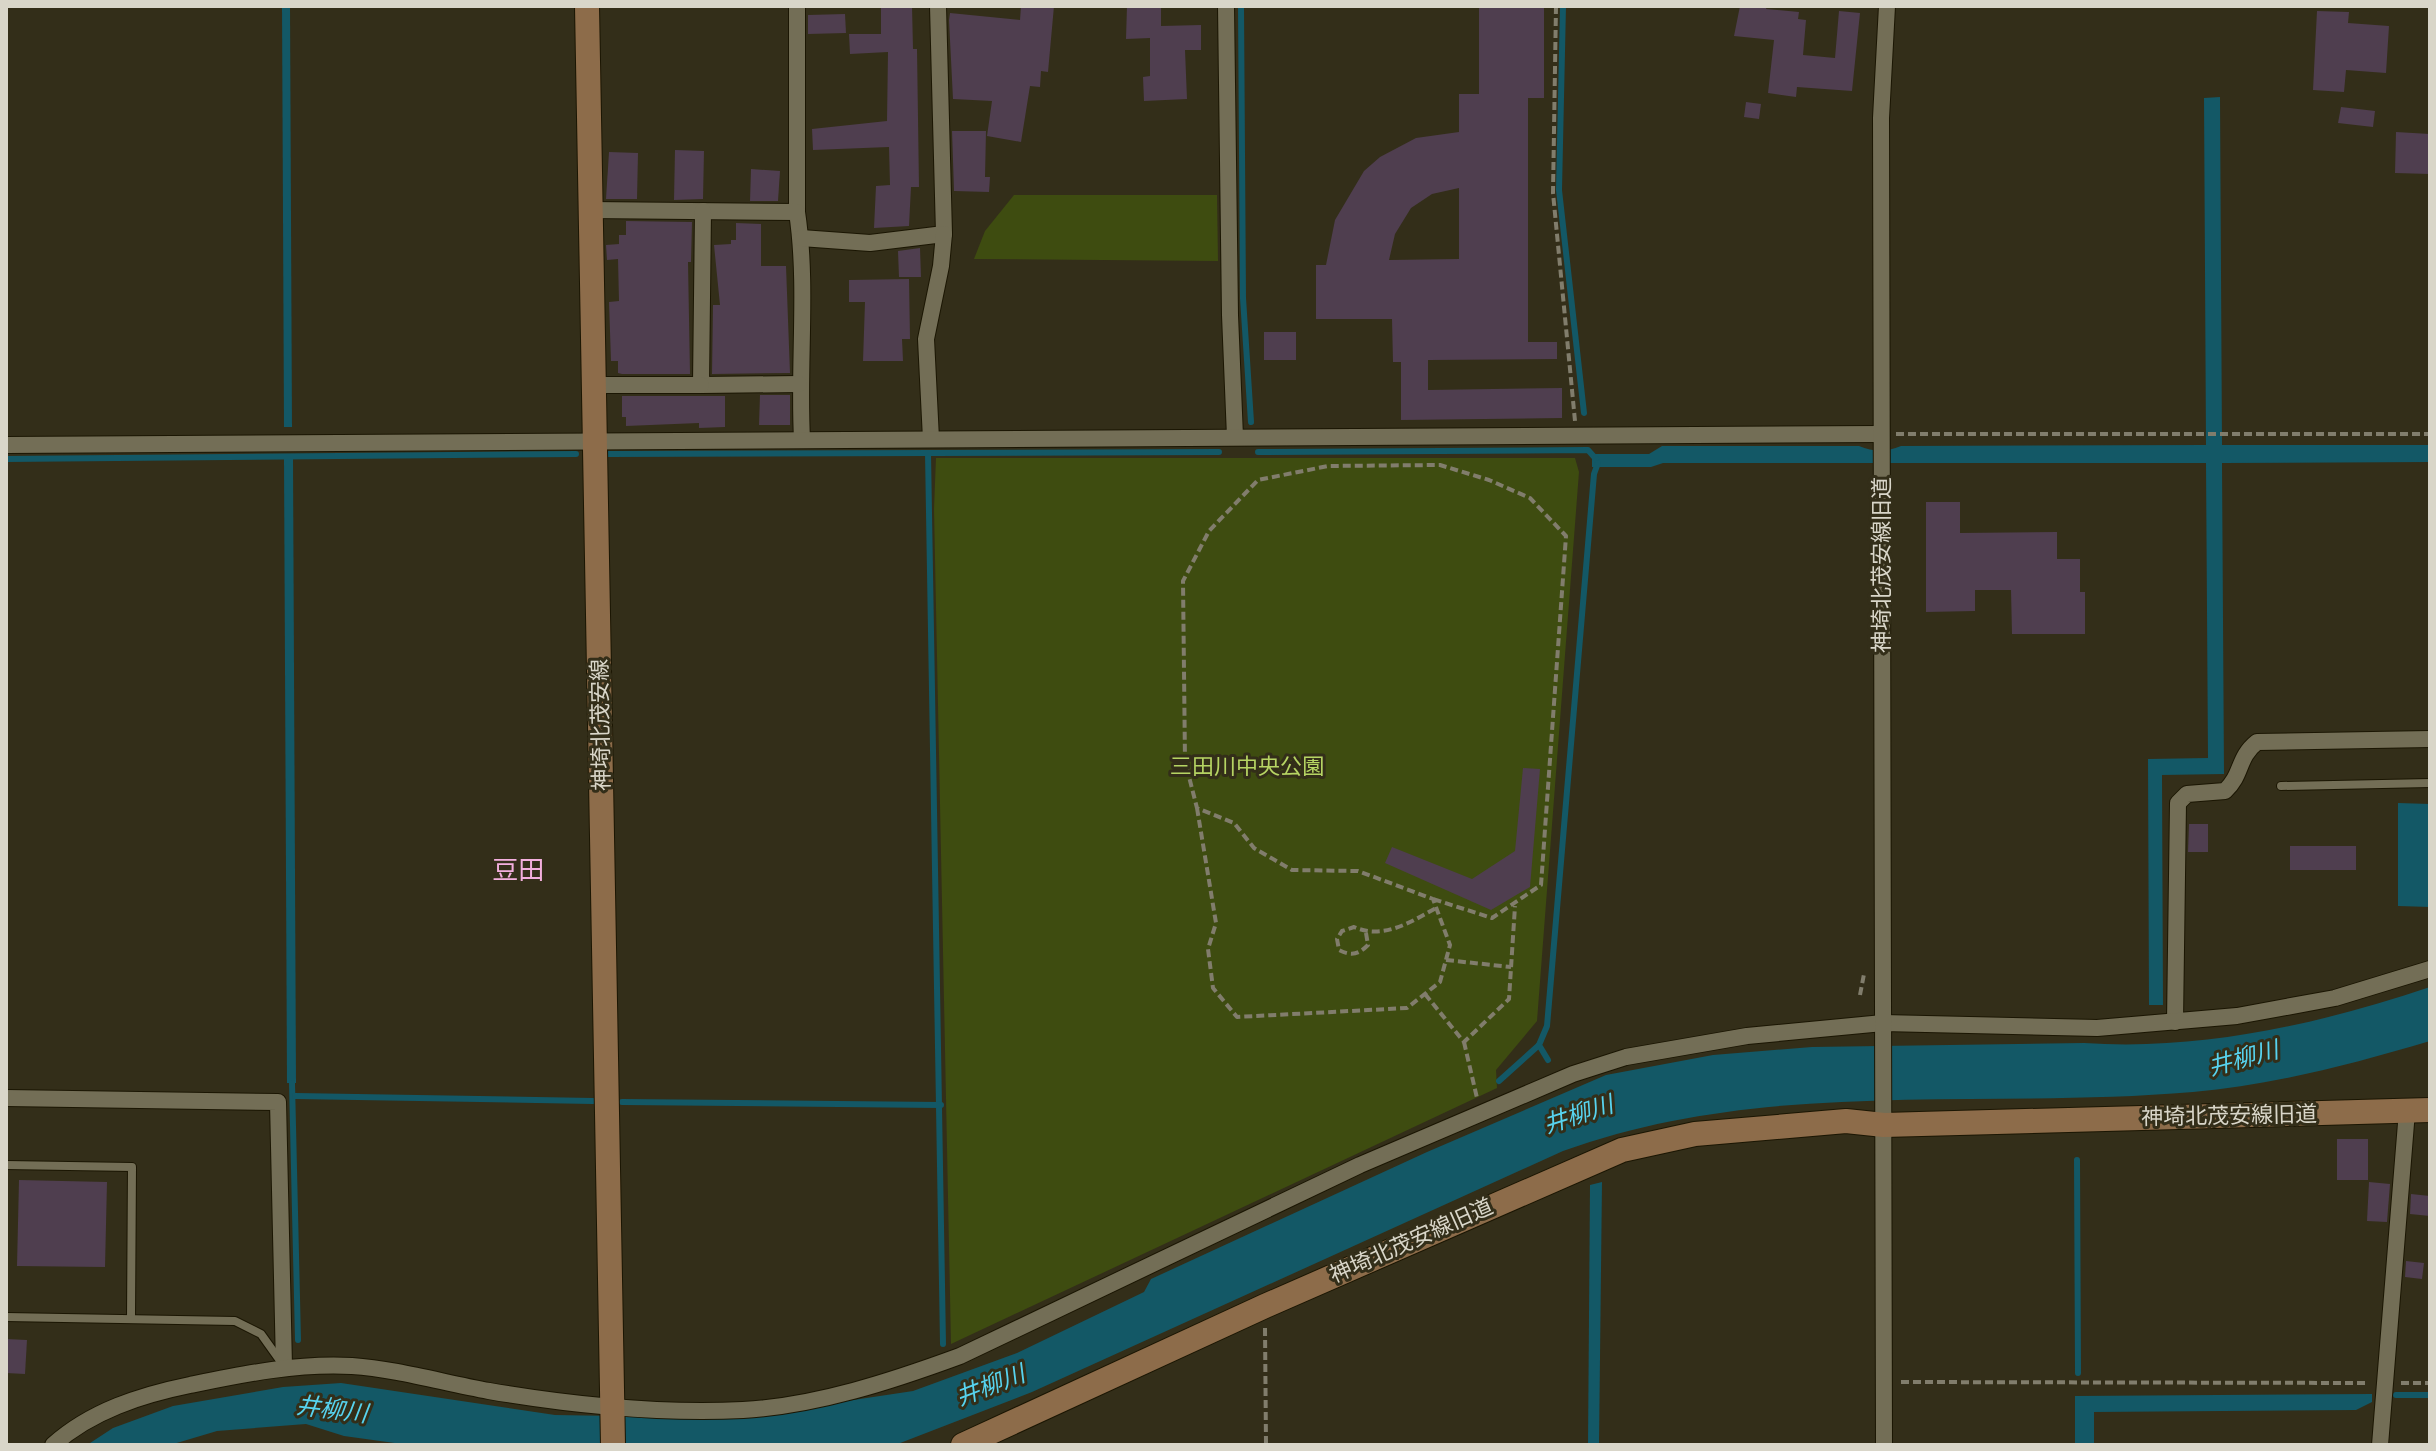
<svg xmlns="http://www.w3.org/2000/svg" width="2436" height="1451" viewBox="0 0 2436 1451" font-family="'PT Sans','Noto Sans JP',sans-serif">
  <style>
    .green { fill: #3e4c10 }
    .water { fill: #135866 }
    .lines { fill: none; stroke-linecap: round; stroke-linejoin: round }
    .stream { stroke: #135866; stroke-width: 6 }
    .building { fill: #4f3e4f; fill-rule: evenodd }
    .lane-casing { stroke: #1b1603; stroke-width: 10 }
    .street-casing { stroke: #1b1603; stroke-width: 18 }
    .secondary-casing { stroke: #1b1603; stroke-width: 26 }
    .path { stroke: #817d6c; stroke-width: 4; stroke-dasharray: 8 4; stroke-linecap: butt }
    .lane { stroke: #736e56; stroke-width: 8 }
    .street { stroke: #736e56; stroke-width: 16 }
    .secondary { stroke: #8d6c4a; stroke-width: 24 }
    .labels { text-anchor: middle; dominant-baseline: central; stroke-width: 6; stroke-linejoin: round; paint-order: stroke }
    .street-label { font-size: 22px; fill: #d9d6c9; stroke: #332e19 }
    .park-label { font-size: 22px; fill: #b6d463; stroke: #332e19 }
    .water-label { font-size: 24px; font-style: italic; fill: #57d3ef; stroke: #332e19 }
    .quarter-label { font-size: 26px; fill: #f3afde; stroke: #332e19 }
  </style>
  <rect width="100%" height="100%" fill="#332e19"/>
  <g class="green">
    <polygon points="1014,195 1217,195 1218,261 974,259 985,231"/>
    <polygon points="936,458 1575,458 1579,472 1537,1021 1496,1070 1497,1088 951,1344 934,509"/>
  </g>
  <g class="water">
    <polygon points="282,6 290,6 292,427 284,427"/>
    <path d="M2220 97 2222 445H2430V462L2222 463 2224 774 2162 775 2163 1005H2149L2148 759 2208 758 2206 463H1663L1651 467H1592V454H1649L1662 446H1859C1874 452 1886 452 1901 446L2206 445 2204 98Z"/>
    <polygon points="284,459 293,459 296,1083 287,1083"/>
    <polygon points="2398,803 2430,804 2430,907 2398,906"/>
    <path d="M2430 987V1041C2353 1064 2273 1085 2193 1092 1981 1110 1768 1077 1563 1151L1032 1392 895 1445H409L344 1436 306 1424 217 1431 170 1445H87L113 1428 173 1406 283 1387 341 1383 555 1415 733 1418 913 1391 1017 1353 1144 1292 1151 1279 1427 1152 1606 1075 1713 1055 1812 1047 2084 1043C2201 1051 2320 1024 2430 987Z"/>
    <polygon points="1602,1182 1599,1445 1588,1445 1590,1185"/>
    <polygon points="2372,1394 2372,1402 2356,1410 2094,1412 2094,1445 2075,1445 2075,1396"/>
  </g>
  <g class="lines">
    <g class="stream">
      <polyline points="1241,6 1243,298 1251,422"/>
      <polyline points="1563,6 1559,190 1584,413"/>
      <polyline points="1258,452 1588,450 1596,459"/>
      <polyline points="928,453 943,1344"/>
      <polyline points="608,454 1219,452"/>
      <polyline points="6,459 576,454"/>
      <polyline points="1548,1060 1539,1045 1547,1026 1594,474 1598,463"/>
      <polyline points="1499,1081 1539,1045"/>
      <polyline points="292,1083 298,1340"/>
      <polyline points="295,1096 593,1101"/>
      <polyline points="622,1102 941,1105"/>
      <polyline points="2077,1160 2078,1373"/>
      <polyline points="2396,1395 2430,1395"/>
    </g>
  </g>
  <g class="building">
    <polygon points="881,6 912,6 913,49 917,49 919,187 911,187 909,226 874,228 876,186 890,185 889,147 813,150 812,129 887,121 888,52 850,54 849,34 881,34"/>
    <polygon points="1021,6 1054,6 1048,72 1041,71 1040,87 1030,86 1021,142 987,136 992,101 953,99 949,20 950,13 1020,20"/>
    <polygon points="1127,6 1161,6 1161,26 1201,25 1201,50 1185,50 1187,99 1144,101 1143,77 1150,76 1150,38 1126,39"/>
    <path d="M1479 6H1544V98H1528V342H1557V359L1428 360V390L1562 388V418L1401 420V362H1393L1392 319H1316V265H1326L1335 220 1364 171 1380 157 1416 138 1459 132V94H1479ZM1459 188V259L1389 260 1395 234 1411 208 1432 194Z"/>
    <polygon points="1740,6 1767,6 1766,9 1799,12 1798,19 1806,20 1803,55 1835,58 1839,11 1860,13 1852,91 1797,87 1796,97 1768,93 1774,40 1734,36"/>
    <polygon points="2317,11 2349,12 2348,23 2389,26 2386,73 2346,70 2344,92 2313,90"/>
    <polygon points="845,14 846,33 808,34 808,15"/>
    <polygon points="1746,102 1761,104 1759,119 1744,117"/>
    <polygon points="2341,107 2375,111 2373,127 2338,123"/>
    <polygon points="952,131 986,131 985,177 990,177 989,192 954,191"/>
    <polygon points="2396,132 2430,134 2430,174 2395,173"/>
    <polygon points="675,150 704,151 703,199 674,200"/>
    <polygon points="609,152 638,153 637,199 606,199"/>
    <polygon points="751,169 780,171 778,201 750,201"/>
    <polygon points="626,221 692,222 691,262 688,262 690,374 622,374 618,373 618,361 611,361 609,302 619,301 618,259 607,260 606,245 619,244 619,235 626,235"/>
    <polygon points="736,223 761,224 761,266 786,266 790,373 712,374 713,305 720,305 714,245 731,244 731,240 736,240"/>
    <polygon points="920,248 921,277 899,277 898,251"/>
    <polygon points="909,279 910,339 902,339 903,361 863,361 865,302 849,302 849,280"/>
    <rect x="1264" y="332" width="32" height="28"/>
    <polygon points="760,395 790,395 790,425 759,425"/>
    <polygon points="622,396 725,396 725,427 699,428 699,423 626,426 626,417 622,417"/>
    <polygon points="1926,502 1960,502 1960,533 2057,532 2057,559 2080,559 2080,592 2085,592 2085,634 2012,634 2011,590 1975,590 1975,611 1926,612"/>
    <polygon points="1523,768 1540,769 1530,887 1491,910 1385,863 1392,847 1472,879 1515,851"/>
    <polygon points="2189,824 2208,824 2208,852 2188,852"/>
    <rect x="2290" y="846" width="66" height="24"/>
    <rect x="2337" y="1139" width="31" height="41"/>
    <polygon points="19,1180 107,1182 105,1267 17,1266"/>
    <polygon points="2369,1182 2390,1184 2387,1222 2367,1221"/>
    <polygon points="2411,1194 2430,1196 2430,1216 2410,1214"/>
    <polygon points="2406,1261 2424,1263 2422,1279 2405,1277"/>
    <polygon points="6,1339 27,1340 25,1374 6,1373"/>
  </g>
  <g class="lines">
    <defs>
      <g id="lane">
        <polyline points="2281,786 2430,783"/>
        <polyline points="6,1165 132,1167 131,1319"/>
        <polyline points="6,1317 235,1321 261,1334 281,1362"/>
      </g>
      <g id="street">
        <path d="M797 6V212C808 286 798 364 802 439"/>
        <polyline points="1226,6 1230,315 1235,437"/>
        <polyline points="590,210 797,212"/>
        <polyline points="703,211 701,385 799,384"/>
        <polyline points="801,238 870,243 944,234 938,6"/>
        <polyline points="594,385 701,385"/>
        <polyline points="931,439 926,339 941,266 944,234"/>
        <polyline points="6,445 1880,434"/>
        <path d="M2175 1022 2178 803 2187 794 2225 791C2243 774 2237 758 2257 742L2430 739"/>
        <polyline points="6,1098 278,1102 284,1366"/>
        <path d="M53 1445C91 1411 141 1395 190 1385 244 1374 296 1363 352 1366 397 1369 444 1383 489 1391 571 1405 660 1414 743 1410 816 1406 892 1381 960 1356L1360 1165 1573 1074 1626 1057 1747 1036 1883 1023 2097 1028 2237 1016 2335 998 2430 969"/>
        <polyline points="1884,1445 1881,118 1887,6"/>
        <polyline points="2380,1445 2407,1111"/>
      </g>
      <g id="secondary">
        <polyline points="587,6 613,1445"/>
        <polyline points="963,1445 1265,1306 1622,1150 1695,1134 1846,1121 1884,1125 2430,1110"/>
      </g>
    </defs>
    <use href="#lane" class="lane-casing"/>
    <use href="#street" class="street-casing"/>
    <use href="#secondary" class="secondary-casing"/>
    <g class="path">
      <polyline points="1556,6 1553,193 1575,421"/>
      <polyline points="1896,434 2430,434"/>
      <polyline points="1197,808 1216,923 1208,949 1213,988 1237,1017 1407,1008 1440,982 1450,945 1433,899 1358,871 1292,870 1254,848 1234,823 1197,808 1185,761 1183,581 1209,531 1258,480 1328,466 1440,465 1489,480 1530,498 1566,536 1541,885 1492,918 1433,899"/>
      <path d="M1366 933 1368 945C1358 955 1351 956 1339 950L1337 939 1342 931 1354 927C1383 940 1411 922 1436 908"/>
      <polyline points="1446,960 1511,967"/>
      <polyline points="1425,994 1464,1042 1509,999 1515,906"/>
      <polyline points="1860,995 1864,974"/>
      <polyline points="1464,1042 1477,1098"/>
      <polyline points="1265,1328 1266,1445"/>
      <polyline points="1901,1382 2368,1383"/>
      <polyline points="2401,1383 2430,1383"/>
    </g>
    <use href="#lane" class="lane"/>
    <use href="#street" class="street"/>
    <use href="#secondary" class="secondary"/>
  </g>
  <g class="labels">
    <g class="street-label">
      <text transform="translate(1881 565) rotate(-90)">神埼北茂安線旧道</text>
      <text transform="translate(600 725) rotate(-91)">神埼北茂安線</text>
      <text transform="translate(2229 1115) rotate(-1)">神埼北茂安線旧道</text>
      <text transform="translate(1411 1240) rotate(-24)">神埼北茂安線旧道</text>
    </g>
    <g class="park-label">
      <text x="1247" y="766">三田川中央公園</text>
    </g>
    <g class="water-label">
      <text transform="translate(2243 1058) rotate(-15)">井柳川</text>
      <text transform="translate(1578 1114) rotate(-18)">井柳川</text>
      <text transform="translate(990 1385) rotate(-21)">井柳川</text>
      <text transform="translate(332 1409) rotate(7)">井柳川</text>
    </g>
    <g class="quarter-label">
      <text x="518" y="869">豆田</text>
    </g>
  </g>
  <rect width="2436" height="1451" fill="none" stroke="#d9d6c9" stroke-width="16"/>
</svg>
